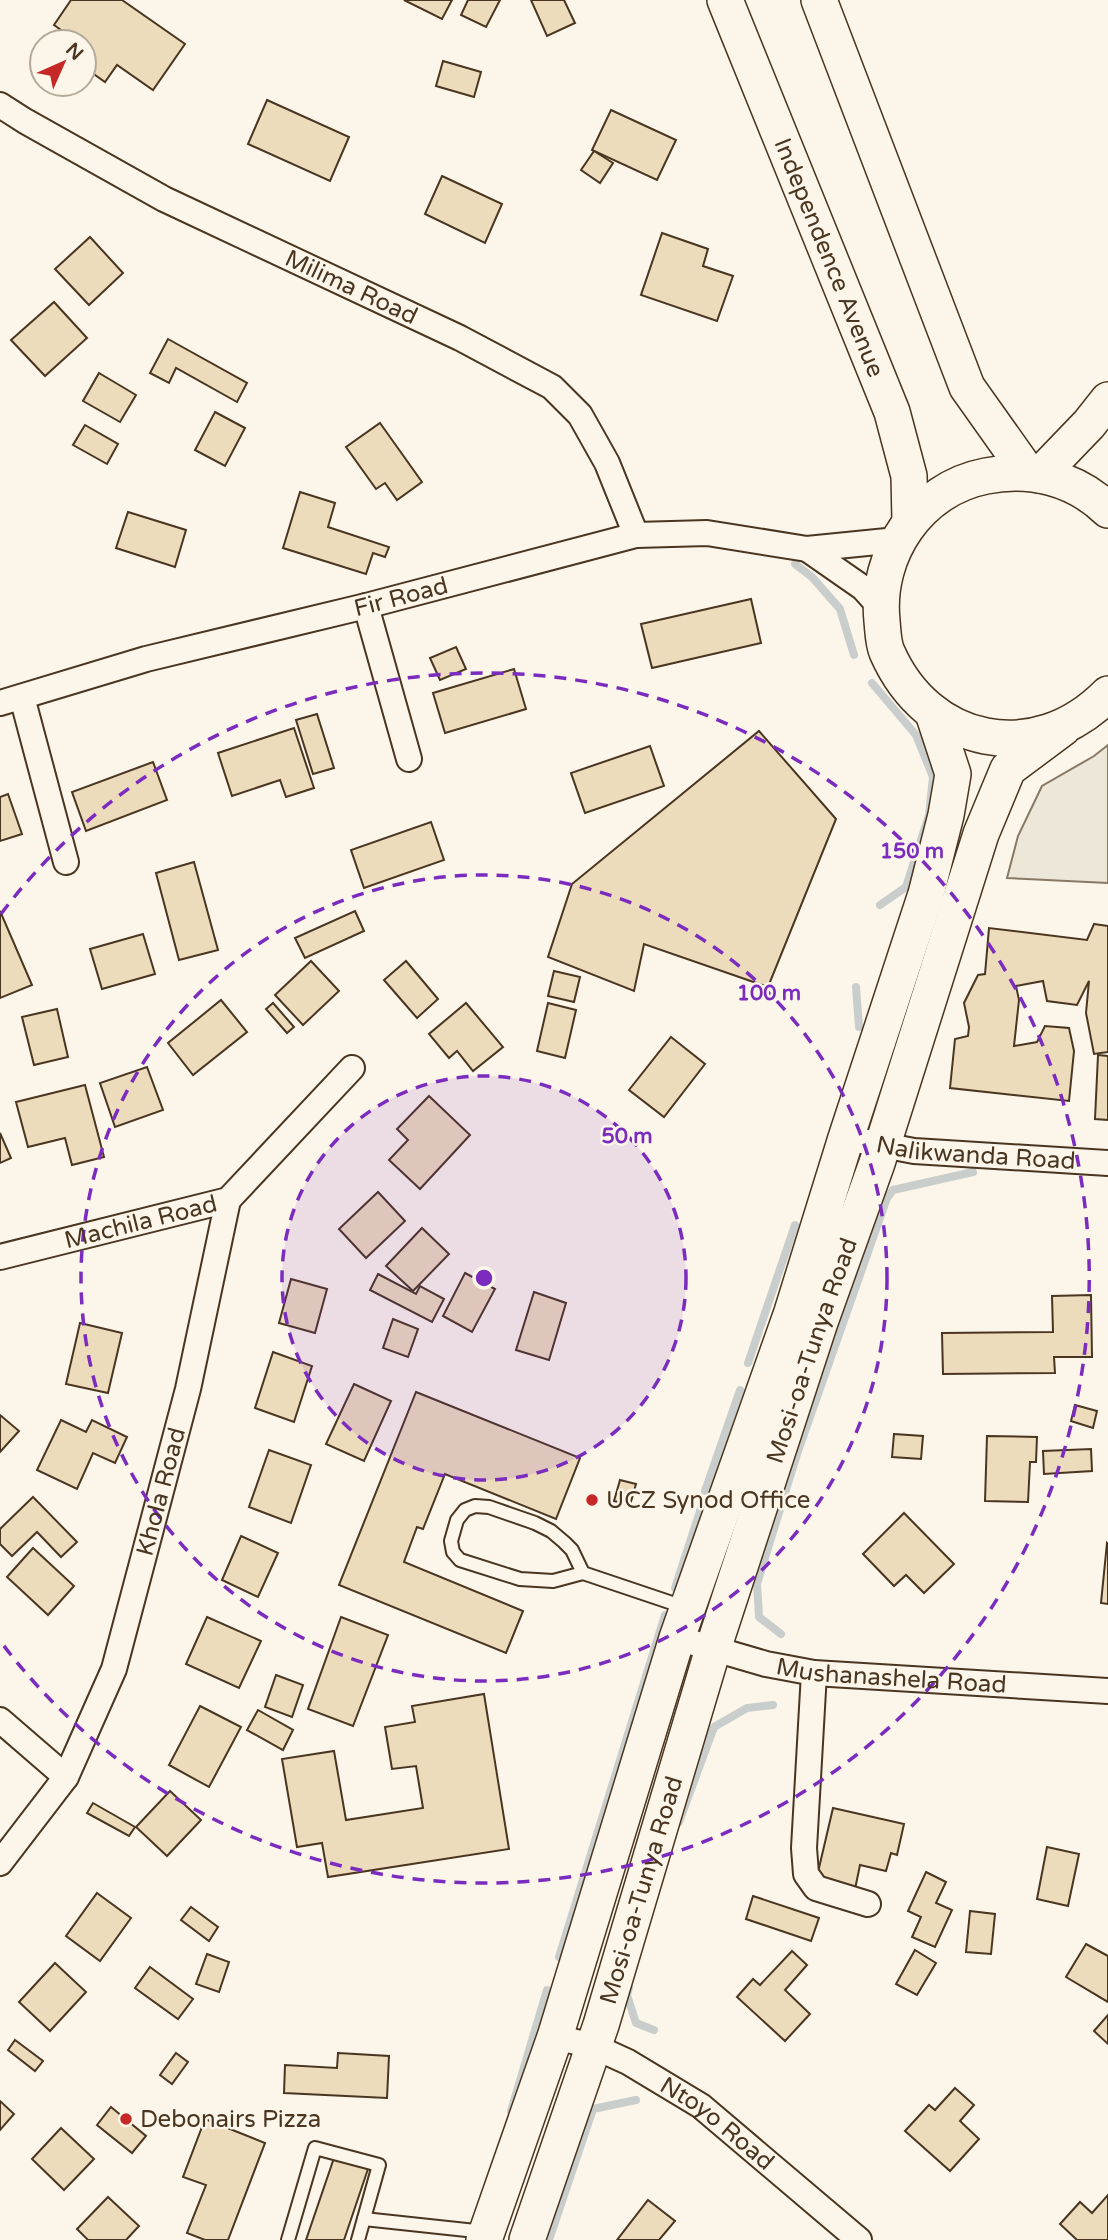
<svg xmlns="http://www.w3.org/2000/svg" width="1108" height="2240" viewBox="0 0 1108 2240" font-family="'Varela Round',sans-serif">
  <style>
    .parking { fill: #ede7d9; stroke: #887966; stroke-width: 2 }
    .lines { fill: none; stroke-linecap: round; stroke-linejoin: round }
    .stream { stroke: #c9cecd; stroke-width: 8 }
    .building { fill: #ecdcbc; stroke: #4a3520; stroke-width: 2 }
    .lane-casing { stroke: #4a3520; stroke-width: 16 }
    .street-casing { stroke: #4a3520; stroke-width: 28 }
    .secondary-casing { stroke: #4a3520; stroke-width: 38 }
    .lane { stroke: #fbf6e9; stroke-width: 12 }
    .street { stroke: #fbf6e9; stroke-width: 24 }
    .secondary { stroke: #fbf6e9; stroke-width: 35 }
    .ring { fill: none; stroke: #7b2cbf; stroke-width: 3.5; stroke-dasharray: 12 9 }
    .poi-dot { fill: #c62828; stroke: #fbf6e9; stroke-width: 2.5 }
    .labels { text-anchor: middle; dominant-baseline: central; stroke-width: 5; stroke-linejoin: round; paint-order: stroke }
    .street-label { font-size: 24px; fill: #4a3520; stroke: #fbf6e9 }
    .poi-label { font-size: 24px; fill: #4a3520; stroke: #fbf6e9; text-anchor: start }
    .centre { fill: #7b2cbf; stroke: #fbf6e9; stroke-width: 3.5 }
    .ring-label { font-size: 21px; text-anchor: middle; font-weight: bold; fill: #7b2cbf; stroke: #fbf6e9; stroke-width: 5; stroke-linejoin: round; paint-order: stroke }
  </style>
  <rect width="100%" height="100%" fill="#fbf6e9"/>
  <polygon class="parking" points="1108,745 1108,883 1007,878 1018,836 1042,786 1094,756"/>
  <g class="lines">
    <g class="stream">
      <polyline points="795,564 812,577 840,609 854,655"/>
      <polyline points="872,683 916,735 933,777 929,815 906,887 880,905"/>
      <polyline points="856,987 859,1027"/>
      <polyline points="748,1363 795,1225"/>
      <polyline points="705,1491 740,1390"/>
      <polyline points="675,1588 703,1502"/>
      <polyline points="781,1634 759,1617 757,1584 797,1454 887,1198 893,1190 973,1172"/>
      <polyline points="679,1822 714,1727 747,1708 773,1705"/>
      <polyline points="559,1957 665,1615"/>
      <polyline points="629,1988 627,1995 636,2023 654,2030"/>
      <polyline points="511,2111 547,1990"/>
      <polyline points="549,2240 593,2109 636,2100"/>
    </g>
  </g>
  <g class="building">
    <polygon points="71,0 122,0 185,44 153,90 117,65 105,82 84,67 84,42 78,42 54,25"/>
    <polygon points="404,0 452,0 442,19"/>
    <polygon points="468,0 500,0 486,27 461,15"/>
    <polygon points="531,0 564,0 575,23 547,36"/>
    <polygon points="443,61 481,72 474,97 436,86"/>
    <polygon points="267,100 349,137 330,181 248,144"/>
    <polygon points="611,110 676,140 657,180 592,150"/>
    <polygon points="594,151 613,163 600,183 581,170"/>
    <polygon points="442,176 502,204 485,243 425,214"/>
    <polygon points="662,233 708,249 703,266 733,276 717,321 641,295"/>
    <polygon points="90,237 123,273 89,305 55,269"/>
    <polygon points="54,302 87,338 45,376 11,340"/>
    <polygon points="168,339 247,383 237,402 176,368 169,383 150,373"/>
    <polygon points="99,373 136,395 120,422 83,401"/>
    <polygon points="215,412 245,428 225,466 195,450"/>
    <polygon points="380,423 422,482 397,500 385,483 376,489 346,447"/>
    <polygon points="85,425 118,444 107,464 73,445"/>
    <polygon points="300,492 335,503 328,527 389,547 385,557 373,553 366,574 283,548"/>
    <polygon points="128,512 186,530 175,567 116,548"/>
    <polygon points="751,599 761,643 652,668 641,624"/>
    <polygon points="456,647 466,669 440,680 430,658"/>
    <polygon points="514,669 526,709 445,733 433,693"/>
    <polygon points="317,714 334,768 313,774 296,720"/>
    <polygon points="294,728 314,788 286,797 280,780 232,796 218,753"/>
    <polygon points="759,731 836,819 768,987 644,944 634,991 548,957 572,884"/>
    <polygon points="650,746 664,786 585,813 571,773"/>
    <polygon points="153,762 167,800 86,831 72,792"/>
    <polygon points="8,794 22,834 0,841 0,797"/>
    <polygon points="431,822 444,860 364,888 351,850"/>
    <polygon points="194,862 218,950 179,960 156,873"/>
    <polygon points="0,911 32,985 0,998"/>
    <polygon points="355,911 364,931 305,958 295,938"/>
    <polygon points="1094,924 1108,926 1108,1052 1094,1054 1086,1013 1089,981 1077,1005 1047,1001 1043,981 1016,986 1019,1000 1014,1046 1037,1042 1045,1026 1069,1028 1074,1051 1069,1101 950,1088 955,1039 968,1036 969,1027 964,1003 978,975 985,974 989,928 1087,940"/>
    <polygon points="143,934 155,974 102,989 90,949"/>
    <polygon points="311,961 339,991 303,1025 275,995"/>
    <polygon points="406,961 438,999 417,1018 384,980"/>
    <polygon points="554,971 580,977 574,1002 548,996"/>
    <polygon points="221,1000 247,1032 193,1075 168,1043"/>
    <polygon points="273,1003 294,1027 287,1033 266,1009"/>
    <polygon points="466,1003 503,1047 473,1071 457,1051 449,1058 429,1034"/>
    <polygon points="548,1003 576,1010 565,1058 537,1051"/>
    <polygon points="57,1009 68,1057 34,1065 22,1017"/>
    <polygon points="671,1037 705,1064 664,1117 629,1090"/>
    <polygon points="1098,1055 1108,1056 1108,1120 1095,1119"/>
    <polygon points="147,1067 163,1110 115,1127 100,1083"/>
    <polygon points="85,1085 104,1157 72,1165 65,1138 28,1147 16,1102"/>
    <polygon points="429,1096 470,1135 420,1189 389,1160 408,1140 397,1129"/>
    <polygon points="0,1133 11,1158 0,1163"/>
    <polygon points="378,1192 405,1221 366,1258 339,1229"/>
    <polygon points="422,1228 449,1254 413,1291 386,1266"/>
    <polygon points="465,1273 495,1289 472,1332 443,1316"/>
    <polygon points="378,1274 416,1294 420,1286 444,1299 432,1322 370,1290"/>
    <polygon points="291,1279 327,1289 315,1333 279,1323"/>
    <polygon points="534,1292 566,1303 549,1360 516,1350"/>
    <polygon points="1091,1295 1092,1357 1054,1357 1055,1373 943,1374 942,1333 1053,1332 1052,1296"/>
    <polygon points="393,1319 418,1329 408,1357 383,1348"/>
    <polygon points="80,1323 122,1333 108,1393 66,1384"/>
    <polygon points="273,1352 312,1366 294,1422 255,1408"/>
    <polygon points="354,1384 391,1401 364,1461 326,1444"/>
    <polygon points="416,1392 580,1458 556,1519 445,1474 423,1529 417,1527 404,1562 523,1611 506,1653 339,1585"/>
    <polygon points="1075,1405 1097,1411 1093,1428 1071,1421"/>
    <polygon points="0,1415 19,1431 0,1452"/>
    <polygon points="61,1420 86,1432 92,1420 127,1437 115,1463 93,1453 77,1489 37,1470"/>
    <polygon points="894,1434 923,1436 921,1459 892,1457"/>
    <polygon points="987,1436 1037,1437 1036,1462 1030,1462 1028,1502 985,1501"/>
    <polygon points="1091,1449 1092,1471 1044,1474 1043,1451"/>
    <polygon points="269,1450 311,1465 291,1523 249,1507"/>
    <polygon points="620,1480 636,1484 630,1505 614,1501"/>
    <polygon points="33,1497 77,1542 61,1557 37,1532 12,1556 0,1544 0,1529"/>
    <polygon points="904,1513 954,1564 924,1593 906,1575 894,1586 863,1554"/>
    <polygon points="241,1536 278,1553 258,1597 222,1580"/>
    <polygon points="1107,1543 1108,1544 1108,1604 1101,1603"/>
    <polygon points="33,1548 74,1586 48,1615 7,1577"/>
    <polygon points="207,1617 261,1641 239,1688 186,1664"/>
    <polygon points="341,1617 388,1635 353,1726 308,1709"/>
    <polygon points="276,1675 303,1685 292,1717 265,1707"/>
    <polygon points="484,1694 509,1849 328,1877 322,1843 297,1847 282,1759 334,1751 346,1820 423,1808 416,1766 392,1769 385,1727 415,1722 412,1706"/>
    <polygon points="200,1706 241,1727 209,1787 169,1765"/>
    <polygon points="258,1710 293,1730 283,1750 247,1730"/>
    <polygon points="170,1791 201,1820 167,1856 136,1827"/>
    <polygon points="93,1803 135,1827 129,1836 87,1813"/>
    <polygon points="833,1808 904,1824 897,1855 891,1853 886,1871 860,1865 854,1894 815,1885"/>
    <polygon points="1047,1847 1079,1854 1068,1906 1037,1899"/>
    <polygon points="926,1872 946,1882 936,1903 952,1910 935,1947 912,1937 921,1917 908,1911"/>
    <polygon points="97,1893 131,1918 100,1961 66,1936"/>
    <polygon points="753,1896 819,1918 811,1941 746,1919"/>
    <polygon points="191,1907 218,1927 209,1941 181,1920"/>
    <polygon points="970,1911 995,1914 991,1954 966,1952"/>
    <polygon points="1086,1944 1108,1956 1108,2002 1066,1977"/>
    <polygon points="915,1950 936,1963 917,1995 896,1984"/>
    <polygon points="792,1951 807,1965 785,1990 810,2014 785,2041 737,1997 753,1979 760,1985"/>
    <polygon points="207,1954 229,1962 219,1992 196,1984"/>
    <polygon points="55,1963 86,1992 50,2031 19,2002"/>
    <polygon points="150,1967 193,1999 178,2019 135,1988"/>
    <polygon points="1108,2015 1108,2044 1094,2031"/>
    <polygon points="15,2040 43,2061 35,2071 8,2050"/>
    <polygon points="176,2053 188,2062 172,2084 160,2075"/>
    <polygon points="338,2053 389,2056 387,2098 284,2093 285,2065 337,2068"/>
    <polygon points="955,2088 974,2105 960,2121 979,2139 950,2171 905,2131 929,2105 935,2110"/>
    <polygon points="0,2101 14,2114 0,2130"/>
    <polygon points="111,2107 146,2136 132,2153 97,2125"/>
    <polygon points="205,2119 265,2143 228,2240 205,2240 187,2233 206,2185 183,2177"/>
    <polygon points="61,2128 94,2159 64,2190 32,2159"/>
    <polygon points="335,2155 369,2166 344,2240 306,2240"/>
    <polygon points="1108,2195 1108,2240 1077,2240 1060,2224 1080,2202 1092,2213"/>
    <polygon points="108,2197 139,2226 126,2240 88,2240 77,2229"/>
    <polygon points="648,2200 675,2221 659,2240 617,2240"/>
  </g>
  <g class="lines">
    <defs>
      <g id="lane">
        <polyline points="583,1573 572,1550 564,1542 551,1531 535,1523 489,1507 475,1506 465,1510 457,1520 451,1541 453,1552 460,1560 520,1579 553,1581 583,1573 684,1607"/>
        <polyline points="364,2219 485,2232"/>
        <polyline points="288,2240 315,2148 379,2165 358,2240"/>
      </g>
      <g id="street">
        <path id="s1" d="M0 105 25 121 164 199 460 338 552 387 580 415 607 463 636 535"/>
        <polyline points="807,549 863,588 881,608"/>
        <polyline points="366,606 409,759"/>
        <polyline points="22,697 66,862"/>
        <path id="s2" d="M0 703 146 659 366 606 636 535 707 533 807 549 897 540"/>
        <path id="s3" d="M846 1138 914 1151 1108 1163"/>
        <path id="s4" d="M0 1257 228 1200 352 1068"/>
        <path id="s5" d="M677 1638 766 1664 814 1673 1108 1691"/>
        <polyline points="814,1673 804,1848 806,1874 816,1888 868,1904"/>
        <polyline points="0,1720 66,1777"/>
        <path id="s6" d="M0 1863 66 1777 114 1669 188 1389 228 1200"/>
        <path id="s7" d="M555 2037 593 2046 628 2062 701 2106 859 2240"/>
      </g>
      <g id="secondary">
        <path id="s8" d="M725 0 892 412 909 476 910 521"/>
        <polyline points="819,0 967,387 1028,473"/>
        <polyline points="1040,475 1089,424 1108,400"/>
        <path d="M1108 510C1075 478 1030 467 986 476 919 489 875 554 882 621 883 631 883 643 887 652 928 746 1035 768 1108 694"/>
        <polyline points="484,2240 555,2037 677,1638 792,1312 846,1138 926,894 946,815 953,774 933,713"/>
        <path id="s9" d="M527 2240 601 2025 713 1649 820 1322 877 1163 981 834 1008 769 1063 728"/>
      </g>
    </defs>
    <use href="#lane" class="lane-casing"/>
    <use href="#street" class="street-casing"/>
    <use href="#secondary" class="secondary-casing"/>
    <use href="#lane" class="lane"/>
    <use href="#street" class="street"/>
    <use href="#secondary" class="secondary"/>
  </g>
  <circle cx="484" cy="1278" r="202" fill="#7b2cbf" fill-opacity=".12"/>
  <g class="ring">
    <circle cx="484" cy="1278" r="202"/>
    <circle cx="484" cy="1278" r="403"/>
    <path d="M1 914A605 605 0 1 1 1 1642"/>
  </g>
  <g class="poi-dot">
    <circle cx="592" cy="1500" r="7"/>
    <circle cx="126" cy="2119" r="7"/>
  </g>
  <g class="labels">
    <g class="street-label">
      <text stroke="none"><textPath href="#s8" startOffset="278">Independence Avenue</textPath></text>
      <text stroke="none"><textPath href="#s1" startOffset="396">Milima Road</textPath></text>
      <text stroke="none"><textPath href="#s2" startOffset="415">Fir Road</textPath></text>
      <text stroke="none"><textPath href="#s3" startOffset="131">Nalikwanda Road</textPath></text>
      <text stroke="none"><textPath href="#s4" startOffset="145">Machila Road</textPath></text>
      <text stroke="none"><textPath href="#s9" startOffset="934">Mosi-oa-Tunya Road</textPath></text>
      <text stroke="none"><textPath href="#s6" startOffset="410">Khola Road</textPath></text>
      <text stroke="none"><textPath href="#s5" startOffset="219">Mushanashela Road</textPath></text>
      <text stroke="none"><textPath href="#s9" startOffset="368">Mosi-oa-Tunya Road</textPath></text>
      <text stroke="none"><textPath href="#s7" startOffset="186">Ntoyo Road</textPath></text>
    </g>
    <g class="poi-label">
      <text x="606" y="1500">UCZ Synod Office</text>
      <text x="140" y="2119">Debonairs Pizza</text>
    </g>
  </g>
  <circle cx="484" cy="1278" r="10" class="centre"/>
  <g class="ring-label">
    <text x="912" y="858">150 m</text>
    <text x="769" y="1000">100 m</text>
    <text x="627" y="1143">50 m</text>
  </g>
  <g transform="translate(63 63) rotate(45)"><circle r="33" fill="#fbf6e9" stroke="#b4a999" stroke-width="2"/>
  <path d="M0-5L12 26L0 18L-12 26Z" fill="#c62828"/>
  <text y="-10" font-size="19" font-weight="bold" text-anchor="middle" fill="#4a3520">N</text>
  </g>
</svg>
